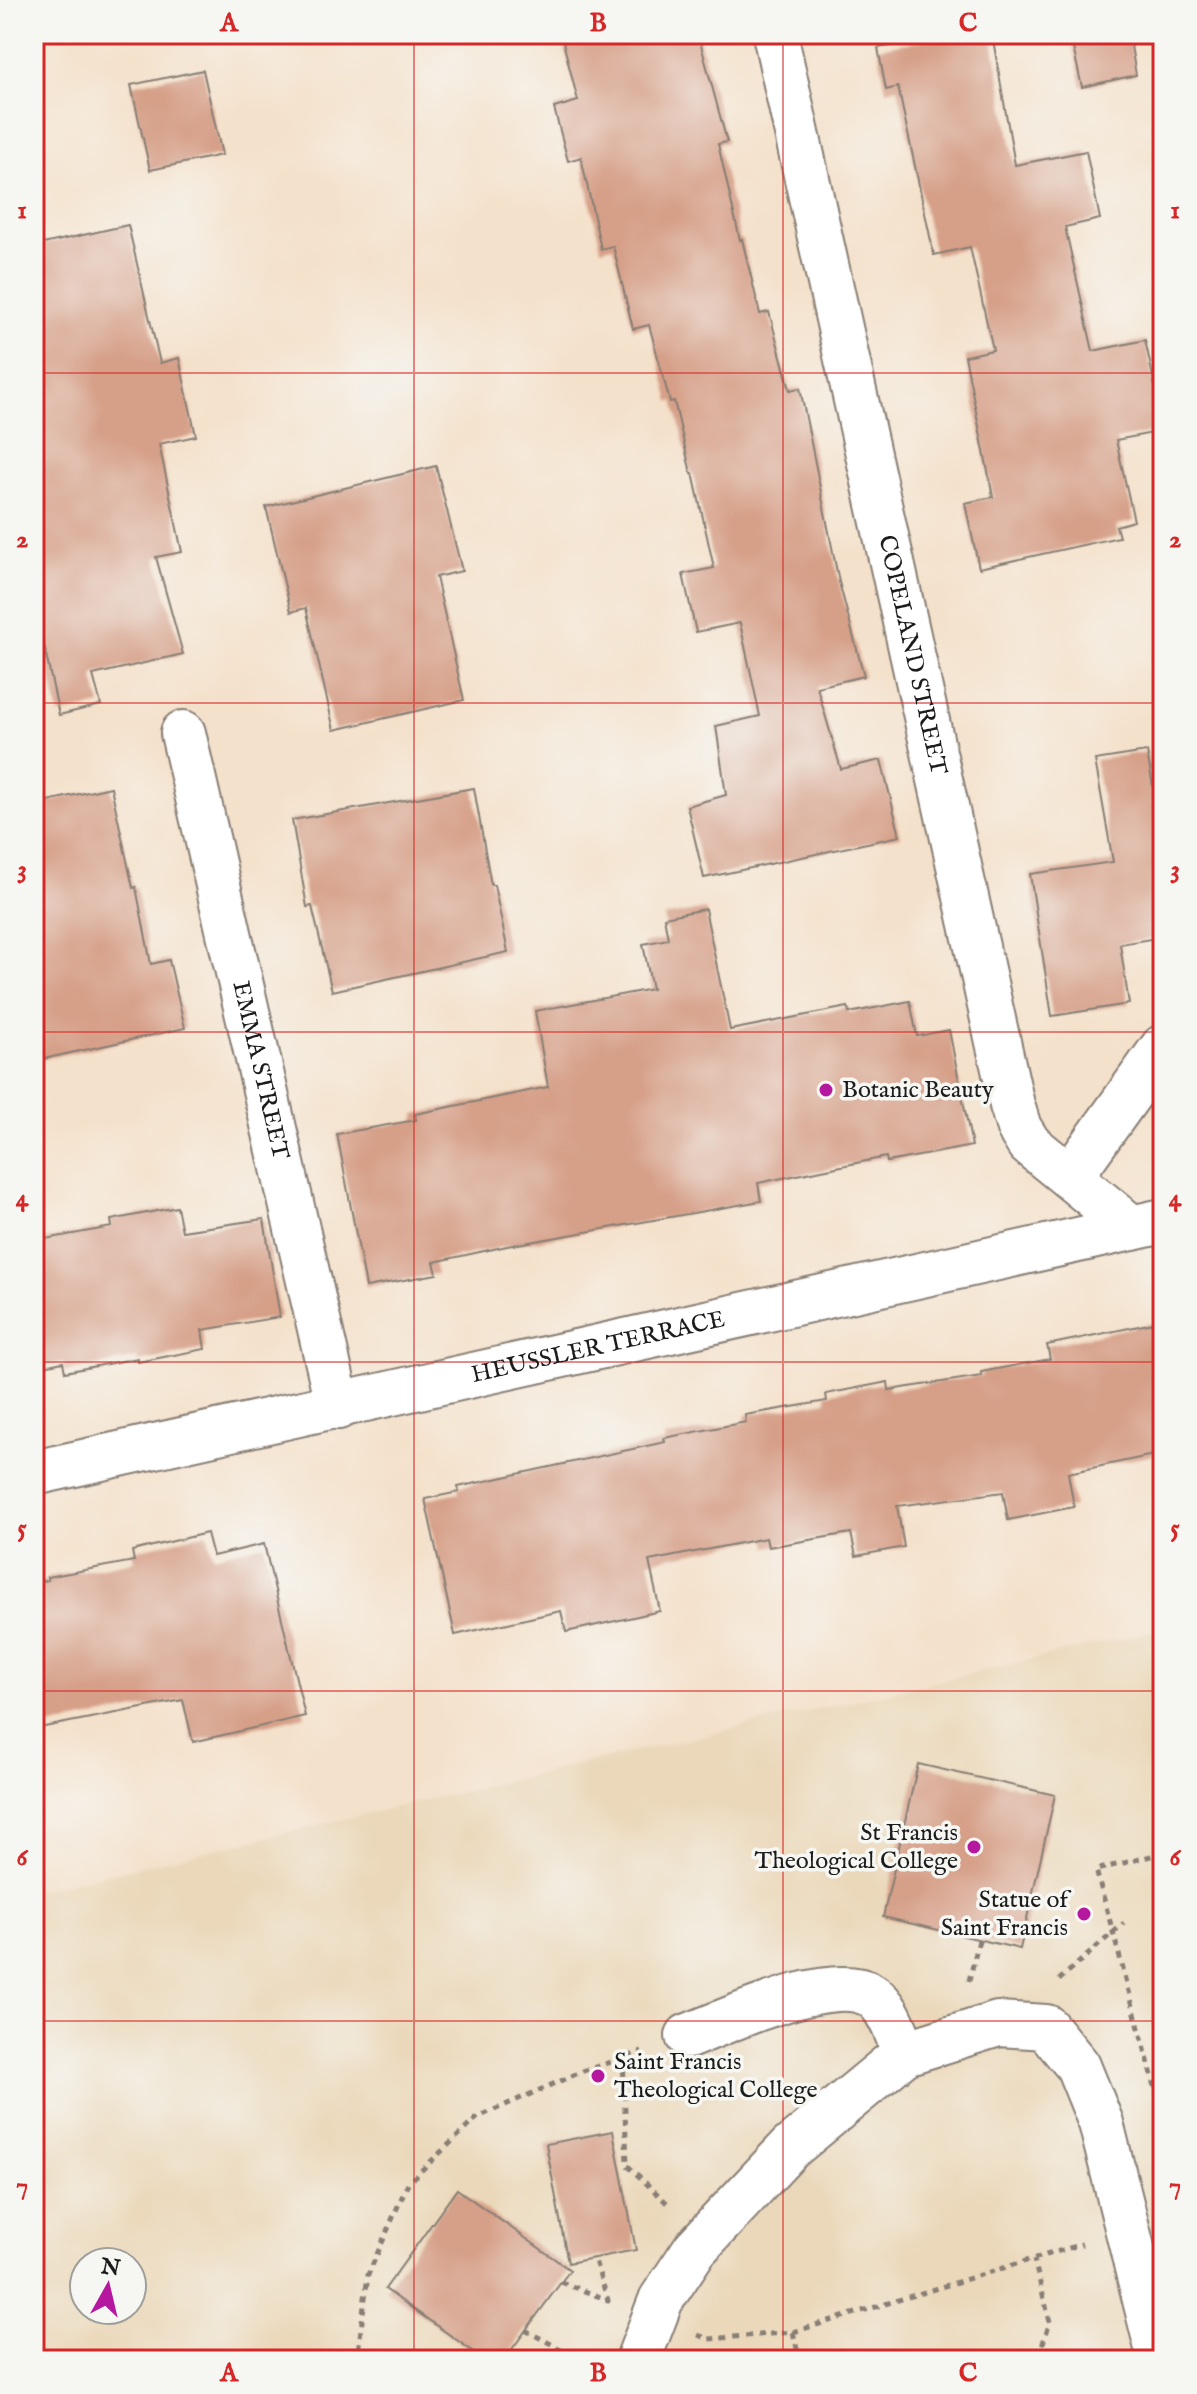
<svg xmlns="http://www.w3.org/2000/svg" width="1197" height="2394" viewBox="0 0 1197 2394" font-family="'IM FELL English',serif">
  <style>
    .built { fill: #ebd8ba; fill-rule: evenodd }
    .building { fill: #d69f87 }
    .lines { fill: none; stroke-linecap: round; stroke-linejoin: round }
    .minor-casing { stroke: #887e74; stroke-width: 48 }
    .path { stroke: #887e74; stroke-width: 5; stroke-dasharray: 6 6; stroke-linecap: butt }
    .minor { stroke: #fff; stroke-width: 44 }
    .grid { fill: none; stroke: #d62828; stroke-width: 2; stroke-opacity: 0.55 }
    .poi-dot { fill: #b5179e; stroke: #f6f6f2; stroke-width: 3 }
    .labels { text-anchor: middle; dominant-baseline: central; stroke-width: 7; stroke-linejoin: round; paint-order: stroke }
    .street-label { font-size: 24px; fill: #1c1c1c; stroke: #f6f6f2 }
    .poi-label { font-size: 24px; fill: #1c1c1c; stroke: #f6f6f2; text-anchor: start }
    .neatline { fill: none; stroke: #d62828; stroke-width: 3 }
    .grid-label { font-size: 26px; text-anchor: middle; font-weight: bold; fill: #d62828 }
  </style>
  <rect width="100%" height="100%" fill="#f6f6f2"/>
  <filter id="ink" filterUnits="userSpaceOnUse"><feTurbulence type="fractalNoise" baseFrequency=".0125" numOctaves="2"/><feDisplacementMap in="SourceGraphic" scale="16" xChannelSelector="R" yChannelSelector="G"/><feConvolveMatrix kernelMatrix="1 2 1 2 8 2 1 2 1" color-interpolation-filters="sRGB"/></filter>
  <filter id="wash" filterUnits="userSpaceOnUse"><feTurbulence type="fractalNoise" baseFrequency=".006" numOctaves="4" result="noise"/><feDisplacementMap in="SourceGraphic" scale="32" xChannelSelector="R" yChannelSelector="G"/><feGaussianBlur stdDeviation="1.8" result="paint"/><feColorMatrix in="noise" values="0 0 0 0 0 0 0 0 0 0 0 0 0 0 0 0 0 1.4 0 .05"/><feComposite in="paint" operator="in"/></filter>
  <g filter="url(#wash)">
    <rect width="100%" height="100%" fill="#f4e1cb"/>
    <path class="built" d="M1163 1629V2360H34V1891ZM84 2262H132V2310H84Z"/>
    <g id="blocks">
      <g class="building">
        <polygon points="561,34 698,34 727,142 718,144 740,240 742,239 760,314 769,312 790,390 800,388 839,582 864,676 817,687 841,769 881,760 900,836 704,878 687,806 726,795 716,726 760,716 740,623 696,632 683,574 714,568 693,473 691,473 674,401 670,402 649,325 633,329 613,246 601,249 581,157 568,161 554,108 578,101"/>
        <polygon points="957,34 992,34 1015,165 1086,151 1100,219 1065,227 1093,351 1145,340 1163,423 1163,431 1116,440 1134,521 1116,526 1119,537 979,568 965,503 993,497 965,356 993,350 970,247 934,255 898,87 886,90 878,48"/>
        <polygon points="1070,34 1129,34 1136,75 1082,87"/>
        <polygon points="203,70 222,155 150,170 131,85"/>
        <polygon points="128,225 160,363 179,358 196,436 159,444 182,552 156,557 183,654 93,675 101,705 59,715 34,599 34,246"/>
        <polygon points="436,466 462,571 436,577 464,700 334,730 306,608 291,612 266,507"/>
        <polygon points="1147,752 1163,844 1163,937 1120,944 1129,1004 1052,1016 1030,874 1113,862 1095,760"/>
        <polygon points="111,787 133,888 136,887 151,964 169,960 185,1028 34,1061 34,804"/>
        <polygon points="474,788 491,885 494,885 508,952 332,991 312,906 307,907 292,820"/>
        <polygon points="705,909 730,1030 848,1007 849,1013 910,1001 917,1036 949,1030 972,1146 887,1162 886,1157 758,1183 761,1201 507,1246 434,1262 437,1274 366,1287 337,1134 416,1120 415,1114 548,1087 535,1011 652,989 643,944 668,939 664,917"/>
        <polygon points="177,1207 182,1231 264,1219 280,1317 202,1330 205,1349 138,1362 138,1358 65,1372 63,1362 34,1368 34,1241 112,1227 111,1220"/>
        <polygon points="1163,1321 1163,1453 1068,1473 1074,1507 1008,1520 1003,1492 897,1506 904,1547 856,1556 851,1533 768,1547 766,1538 649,1561 660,1611 566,1632 561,1611 455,1635 425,1499 459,1492 458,1487 665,1442 664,1438 746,1422 745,1415 827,1401 826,1394 888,1382 889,1390 982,1376 981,1372 1050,1359 1047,1345"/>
        <polygon points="207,1533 213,1556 264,1544 305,1716 193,1742 183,1700 34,1729 34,1583 48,1580 47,1577 134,1561 132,1551"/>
        <polygon points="918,1764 1055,1795 1020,1949 883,1917"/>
        <polygon points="613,2131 636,2250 568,2263 546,2144"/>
        <polygon points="457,2189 570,2270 504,2360 485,2360 385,2289"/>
      </g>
    </g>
  </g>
  <g filter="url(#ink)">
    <use href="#blocks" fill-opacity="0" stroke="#887e74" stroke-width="2"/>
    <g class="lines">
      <defs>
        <g id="minor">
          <path id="s1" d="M775 34 1012 1105 1019 1128 1029 1144 1132 1228"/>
          <path id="s2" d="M183 733 338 1407"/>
          <polyline points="1070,1177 1163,1047"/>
          <path id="s3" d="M34 1473 1163 1221"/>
          <path d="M688 2036C730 2020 831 1972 871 1995 889 2006 897 2035 905 2053"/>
          <polyline points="638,2360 661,2300 695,2249 790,2148 905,2053 998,2024 1046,2027 1078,2066 1101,2123 1160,2360"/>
        </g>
      </defs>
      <use href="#minor" class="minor-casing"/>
      <g class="path">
        <polyline points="1163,1853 1096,1870 1163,2116"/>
        <polyline points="1059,1980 1124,1923"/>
        <polyline points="969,1981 979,1940"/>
        <polyline points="623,2058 627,2165 669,2205"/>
        <polyline points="561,2282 608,2300 595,2261"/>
        <polyline points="525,2330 581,2360"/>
        <polyline points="793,2332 800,2360"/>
        <polyline points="698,2335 709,2339 793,2332 1082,2244"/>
        <polyline points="357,2360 368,2275 408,2183 478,2117 583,2071 642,2052"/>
        <polyline points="1013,2360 1040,2352 1050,2322 1034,2260"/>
      </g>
      <use href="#minor" class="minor"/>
    </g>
  </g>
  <path class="grid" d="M414 34V2360M783 34V2360M34 373H1163M34 703H1163M34 1032H1163M34 1362H1163M34 1691H1163M34 2021H1163"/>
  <g class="poi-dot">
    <circle cx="826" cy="1090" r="8"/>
    <circle cx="974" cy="1847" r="8"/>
    <circle cx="1084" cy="1914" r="8"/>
    <circle cx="598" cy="2076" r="8"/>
  </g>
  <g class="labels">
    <g class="street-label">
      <text stroke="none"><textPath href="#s1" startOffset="636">COPELAND STREET</textPath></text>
      <text stroke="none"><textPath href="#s2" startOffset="346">EMMA STREET</textPath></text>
      <text stroke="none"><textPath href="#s3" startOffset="578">HEUSSLER TERRACE</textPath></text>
    </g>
    <g class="poi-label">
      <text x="842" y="1090">Botanic Beauty</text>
      <text x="958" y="1833" text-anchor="end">St Francis<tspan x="958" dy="28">Theological College</tspan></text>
      <text x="1068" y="1900" text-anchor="end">Statue of<tspan x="1068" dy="28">Saint Francis</tspan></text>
      <text x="614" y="2062">Saint Francis<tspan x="614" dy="28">Theological College</tspan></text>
    </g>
  </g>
  <rect width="1197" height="2394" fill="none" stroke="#f6f6f2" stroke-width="88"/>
  <g transform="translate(108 2286) rotate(8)"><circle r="38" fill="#f6f6f2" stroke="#9f9f9c" stroke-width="2"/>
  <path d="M0-6L14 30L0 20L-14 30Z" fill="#b5179e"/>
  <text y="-12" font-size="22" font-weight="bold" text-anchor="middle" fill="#1c1c1c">N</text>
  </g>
  <rect x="44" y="44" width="1109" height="2306" class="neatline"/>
  <g class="grid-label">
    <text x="229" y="31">A</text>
    <text x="598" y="31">B</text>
    <text x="968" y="31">C</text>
    <text x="22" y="218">1</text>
    <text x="1175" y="218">1</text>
    <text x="22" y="547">2</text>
    <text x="1175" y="547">2</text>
    <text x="22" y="877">3</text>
    <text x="1175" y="877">3</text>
    <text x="22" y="1206">4</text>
    <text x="1175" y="1206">4</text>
    <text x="22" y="1536">5</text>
    <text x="1175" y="1536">5</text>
    <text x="22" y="1865">6</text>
    <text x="1175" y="1865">6</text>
    <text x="22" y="2194">7</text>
    <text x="1175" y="2194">7</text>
    <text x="229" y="2381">A</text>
    <text x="598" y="2381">B</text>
    <text x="968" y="2381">C</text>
  </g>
</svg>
